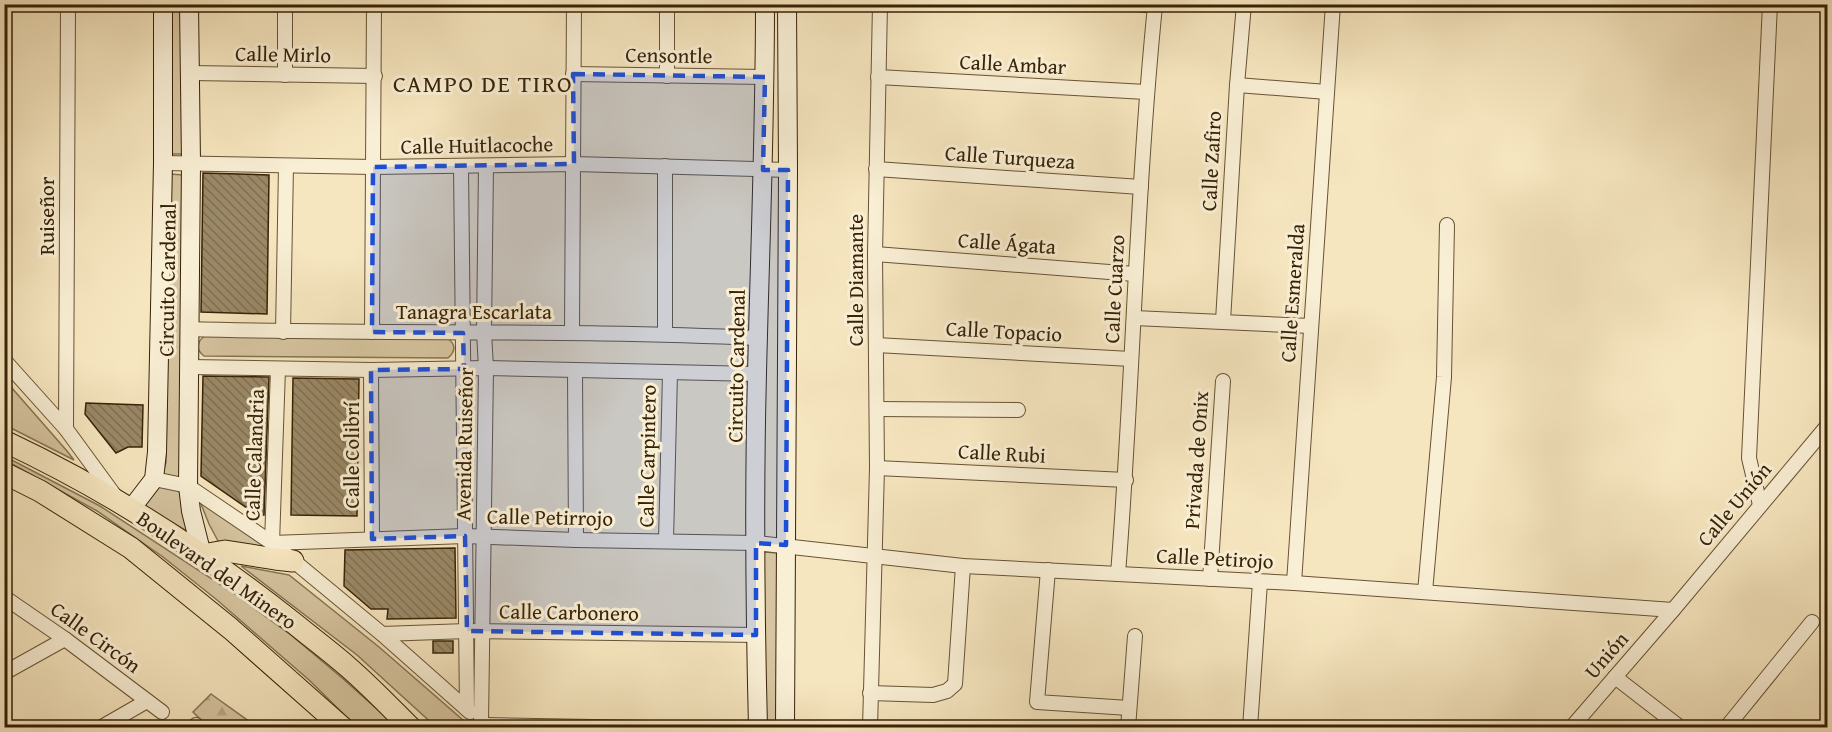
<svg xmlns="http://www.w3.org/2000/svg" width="1832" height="732" viewBox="0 0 1832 732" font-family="'Gentium Book Plus',serif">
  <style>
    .forest { fill: url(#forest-firs); stroke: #867453; stroke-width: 1.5 }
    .garden { fill: #d6c5a0; stroke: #867453; stroke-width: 1.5 }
    .building { fill: url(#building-back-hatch); stroke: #372206; stroke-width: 1.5 }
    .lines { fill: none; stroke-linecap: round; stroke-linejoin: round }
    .street-casing { stroke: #675334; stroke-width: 16 }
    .secondary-casing { stroke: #372206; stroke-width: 20 }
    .primary-casing { stroke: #372206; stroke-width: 23 }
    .street { stroke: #f9efd5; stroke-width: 14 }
    .secondary { stroke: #f9efd5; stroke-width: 18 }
    .primary { stroke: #f6e6bf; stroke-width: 21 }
    .marked { fill: #1d4ed8; fill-opacity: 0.2; stroke: #1d4ed8; stroke-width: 4.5; stroke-dasharray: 12 8; stroke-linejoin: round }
    .labels { text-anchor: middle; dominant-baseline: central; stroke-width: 6; stroke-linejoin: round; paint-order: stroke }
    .street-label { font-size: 21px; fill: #372206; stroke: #f9efd5 }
    .quarter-label { font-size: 24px; letter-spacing: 1.5px; fill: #372206; stroke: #f9efd5 }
  </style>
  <defs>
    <pattern id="forest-firs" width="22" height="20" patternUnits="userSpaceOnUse" patternTransform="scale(1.5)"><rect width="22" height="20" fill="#d6c5a0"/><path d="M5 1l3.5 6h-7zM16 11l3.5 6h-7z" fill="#b8a988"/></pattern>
    <pattern id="building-back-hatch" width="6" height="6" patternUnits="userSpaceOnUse" patternTransform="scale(1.5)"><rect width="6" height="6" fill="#9a8866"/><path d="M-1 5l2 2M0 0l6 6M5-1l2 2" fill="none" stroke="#7e6f52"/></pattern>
  </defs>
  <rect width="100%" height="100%" fill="#f6e6bf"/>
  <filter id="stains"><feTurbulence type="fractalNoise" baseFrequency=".00333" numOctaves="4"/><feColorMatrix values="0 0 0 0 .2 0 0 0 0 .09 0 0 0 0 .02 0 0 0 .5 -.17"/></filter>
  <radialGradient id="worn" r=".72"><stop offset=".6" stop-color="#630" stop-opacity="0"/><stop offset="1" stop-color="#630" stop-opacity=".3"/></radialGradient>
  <polygon class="forest" points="211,694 257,727 208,727 193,712"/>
  <g class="garden">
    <polygon points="170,5 183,5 183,154 169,154"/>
    <path d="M170 174 183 175 192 534 131 499C148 488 162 484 166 462Z"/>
    <path d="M205 336 447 338C456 344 456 351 448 358L204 356C196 350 196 342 205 336Z"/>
    <polygon points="4,379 67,451 74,460 5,425"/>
    <polygon points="4,456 100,506 232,592 291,635 341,677 397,727 357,727 309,680 217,600 163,557 97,511 5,460"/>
    <polygon points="201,504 204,504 270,550 239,548 218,541 209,524"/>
    <polygon points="764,552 778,553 778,727 764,728"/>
    <polygon points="241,566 289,575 379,647 471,727 436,727 357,655"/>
  </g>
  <g class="building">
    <polygon points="203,173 269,175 267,314 201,312"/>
    <polygon points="203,376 269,377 264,515 257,515 201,476"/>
    <polygon points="293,378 359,379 357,516 291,515"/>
    <polygon points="86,403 143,405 142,447 128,447 116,453 85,414"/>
    <polygon points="455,548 456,618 387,619 388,609 371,609 344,586 345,550"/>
    <rect x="433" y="641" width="20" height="12"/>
  </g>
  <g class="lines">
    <defs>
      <g id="street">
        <polyline points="285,4 285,75"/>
        <polyline points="190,73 375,76"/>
        <polyline points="573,74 765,77"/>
        <polyline points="667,76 667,4"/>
        <polyline points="878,77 1146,92"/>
        <polyline points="1237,85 1327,92"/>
        <polyline points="163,163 373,167 574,164 788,170"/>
        <polyline points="665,166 665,333"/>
        <polyline points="461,167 467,709"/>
        <polyline points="876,169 1141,187"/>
        <polyline points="875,254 1135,274"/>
        <polyline points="1134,318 1311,326"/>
        <polyline points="1223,321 1237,85 1244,4"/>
        <path d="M189 329C379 335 569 329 758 338"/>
        <polyline points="283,332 286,166"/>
        <polyline points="372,332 374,4"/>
        <polyline points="572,332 574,4"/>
        <polyline points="876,345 1131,359"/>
        <polyline points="4,360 66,429 115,496"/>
        <polyline points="189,367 371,370 486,368 757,374"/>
        <polyline points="278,369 272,543 465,536 576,540 756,543 963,566 1294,583 1673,610"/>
        <polyline points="371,370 372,539"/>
        <polyline points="575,370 576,540"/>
        <polyline points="877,409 1018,410"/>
        <polyline points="66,429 68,4"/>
        <polyline points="877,468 1126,480"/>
        <polyline points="154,479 188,486 272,543 382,634 470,712"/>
        <polyline points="1760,505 1749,458 1770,4"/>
        <polyline points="666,541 670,373"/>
        <polyline points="1048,570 1037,702 1129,708"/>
        <path d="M1118 574C1133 385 1136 195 1155 6L1136 4"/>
        <polyline points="1210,579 1223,381"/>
        <polyline points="1294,583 1333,4"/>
        <polyline points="1425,592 1444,377 1447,225"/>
        <polyline points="4,597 65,639 162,712"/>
        <polyline points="382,634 467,631 756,635"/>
        <polyline points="4,673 65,639"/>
        <polyline points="1615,677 1681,728"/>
        <polyline points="870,693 933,695 947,691 955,684 963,566"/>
        <polyline points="481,722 486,368 484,332 486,166"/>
        <polyline points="485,725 650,728"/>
        <polyline points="100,728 147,701"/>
        <polyline points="193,728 196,725 198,728"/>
        <polyline points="870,728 877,468 875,254 880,4"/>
        <polyline points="1128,728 1135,636"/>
        <polyline points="1250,728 1260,582"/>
        <polyline points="1571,728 1673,610 1828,425"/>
        <polyline points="1726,728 1812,622"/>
      </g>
      <g id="secondary">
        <polyline points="189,4 191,163 188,486 191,511 202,555"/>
        <polyline points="131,509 154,479 157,452 163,163 163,4"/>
        <path d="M758 728C755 609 754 491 757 373 760 250 765 127 765 4"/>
        <polyline points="785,728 788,170 787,4"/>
      </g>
      <g id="primary">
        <path d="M4 441C108 490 205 552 295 624 312 638 331 652 348 667 370 686 390 707 411 728"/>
        <polyline points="4,473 40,491 131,548 231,629 343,728"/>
        <polyline points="202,555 225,551 275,559 293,561"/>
      </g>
    </defs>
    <use href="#street" class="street-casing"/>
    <use href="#secondary" class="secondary-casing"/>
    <use href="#primary" class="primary-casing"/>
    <use href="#street" class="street"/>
    <use href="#secondary" class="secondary"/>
    <use href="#primary" class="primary"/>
  </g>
  <path class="marked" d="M573 74 765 77 763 170H788L786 545 756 543V635L467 631 465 536 372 539 371 370 464 369 463 333 372 332 373 167 574 164Z"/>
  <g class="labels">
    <g class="street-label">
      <text transform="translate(283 54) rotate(1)">Calle Mirlo</text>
      <text transform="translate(669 55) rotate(1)">Censontle</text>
      <text transform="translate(1013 64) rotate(3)">Calle Ambar</text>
      <text transform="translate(477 145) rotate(-1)">Calle Huitlacoche</text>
      <text transform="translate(1010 157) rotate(4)">Calle Turqueza</text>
      <text transform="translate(1211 161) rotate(-87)">Calle Zafiro</text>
      <text transform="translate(46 216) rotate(-90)">Ruiseñor</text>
      <text transform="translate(1007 243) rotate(4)">Calle Ágata</text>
      <text transform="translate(167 280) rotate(-89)">Circuito Cardenal</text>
      <text transform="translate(855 280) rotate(-90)">Calle Diamante</text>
      <text transform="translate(1114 289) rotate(-87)">Calle Cuarzo</text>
      <text transform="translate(1292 293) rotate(-86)">Calle Esmeralda</text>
      <text x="474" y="311">Tanagra Escarlata</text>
      <text transform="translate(1004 331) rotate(3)">Calle Topacio</text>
      <text transform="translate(736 366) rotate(-89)">Circuito Cardenal</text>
      <text transform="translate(464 444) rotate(-89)">Avenida Ruiseñor</text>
      <text transform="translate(1002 453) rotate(3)">Calle Rubi</text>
      <text transform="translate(254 455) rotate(-88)">Calle Calandria</text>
      <text transform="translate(351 455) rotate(-90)">Calle Colibrí</text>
      <text transform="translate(647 456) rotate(-89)">Calle Carpintero</text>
      <text transform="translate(1196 460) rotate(-86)">Privada de Onix</text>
      <text transform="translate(1734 504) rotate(-50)">Calle Unión</text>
      <text transform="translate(550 517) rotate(1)">Calle Petirrojo</text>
      <text transform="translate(1215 558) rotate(3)">Calle Petirojo</text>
      <text transform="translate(217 570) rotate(35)">Boulevard del Minero</text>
      <text transform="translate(569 612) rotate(1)">Calle Carbonero</text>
      <text transform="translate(96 637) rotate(36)">Calle Circón</text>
      <text transform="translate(1606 655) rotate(-49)">Unión</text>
    </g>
    <g class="quarter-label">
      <text x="483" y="83">CAMPO DE TIRO</text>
    </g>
  </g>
  <rect width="1832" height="732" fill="none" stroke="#f6e6bf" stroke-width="24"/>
  <rect x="6" y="6" width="1820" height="720" fill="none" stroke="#372206" stroke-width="3"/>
  <rect x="12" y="12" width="1808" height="708" fill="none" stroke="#372206" stroke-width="1.5"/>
  <rect width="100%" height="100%" filter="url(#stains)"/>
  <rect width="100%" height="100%" fill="url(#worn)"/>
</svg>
